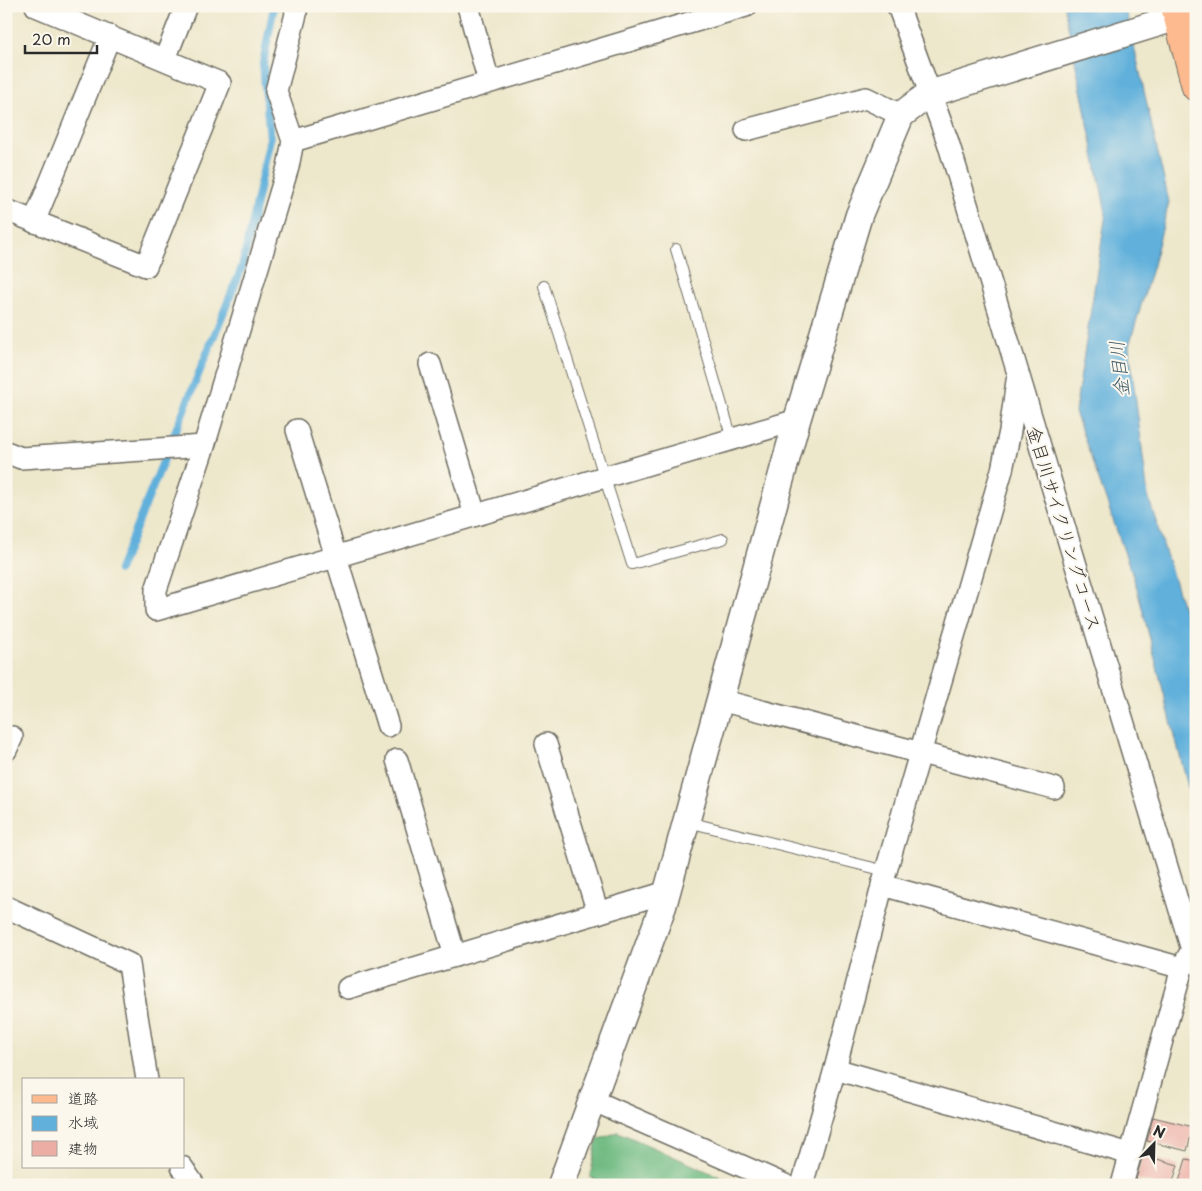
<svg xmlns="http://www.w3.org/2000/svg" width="1202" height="1191" viewBox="0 0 1202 1191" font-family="'Playpen Sans','Klee One',sans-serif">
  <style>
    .forest { fill: #72bc84; stroke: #4e7458 }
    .water { fill: #60b0db; stroke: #466e83 }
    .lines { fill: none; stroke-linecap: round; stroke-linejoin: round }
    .stream { stroke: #60b0db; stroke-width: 8 }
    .building { fill: #ecaea4 }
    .service-casing { stroke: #6f6d63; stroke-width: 12 }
    .minor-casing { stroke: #6f6d63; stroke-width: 24 }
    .tertiary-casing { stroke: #6f6d63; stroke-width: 29 }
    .primary-casing { stroke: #6f6d63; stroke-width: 30 }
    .service { stroke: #fff; stroke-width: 10 }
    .minor { stroke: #fff; stroke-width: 21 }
    .tertiary { stroke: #fff; stroke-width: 26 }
    .primary { stroke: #fcba8e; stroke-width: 28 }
    .labels { text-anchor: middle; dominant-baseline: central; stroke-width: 4; stroke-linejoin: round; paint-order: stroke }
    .street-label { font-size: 18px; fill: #2b2b2b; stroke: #fbf7ec }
    .water-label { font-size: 19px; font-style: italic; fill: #3e5a69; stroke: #fbf7ec }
  </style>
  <rect width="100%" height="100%" fill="#fbf7ec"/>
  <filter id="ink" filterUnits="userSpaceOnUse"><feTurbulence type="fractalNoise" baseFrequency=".02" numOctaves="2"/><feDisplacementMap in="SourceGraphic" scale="10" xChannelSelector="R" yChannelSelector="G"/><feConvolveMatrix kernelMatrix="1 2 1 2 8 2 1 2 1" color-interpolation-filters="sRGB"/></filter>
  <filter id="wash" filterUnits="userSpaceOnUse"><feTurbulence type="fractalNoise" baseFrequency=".0096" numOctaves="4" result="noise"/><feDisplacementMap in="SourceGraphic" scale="20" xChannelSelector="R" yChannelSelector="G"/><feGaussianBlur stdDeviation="1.12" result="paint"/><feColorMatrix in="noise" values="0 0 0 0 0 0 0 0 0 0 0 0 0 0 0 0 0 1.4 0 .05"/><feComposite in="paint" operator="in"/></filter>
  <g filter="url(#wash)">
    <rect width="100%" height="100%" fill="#ede7cb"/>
    <polygon class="forest" points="618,1132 738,1185 609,1185 590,1177 597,1140"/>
    <polygon class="water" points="1064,6 1125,6 1169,202 1153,265 1129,346 1148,496 1196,650 1196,818 1136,585 1075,412 1106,213"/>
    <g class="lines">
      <polyline class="stream" points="119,570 242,267 270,139 263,64 274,6"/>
    </g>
    <g id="blocks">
      <g class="building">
        <polygon points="1153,1117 1193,1127 1187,1151 1147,1141"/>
        <polygon points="1195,1139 1196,1139 1196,1152 1192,1151"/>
        <polygon points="1143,1155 1178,1165 1172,1185 1157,1185 1136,1179"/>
        <polygon points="1186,1159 1196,1161 1196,1185 1178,1185"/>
      </g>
    </g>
  </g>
  <g filter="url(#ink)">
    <use href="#blocks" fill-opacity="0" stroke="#6f6d63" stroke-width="1"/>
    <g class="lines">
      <defs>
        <g id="service">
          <polyline points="676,249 732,439"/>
          <polyline points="544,286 632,564 723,539"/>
          <polyline points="688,822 886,871"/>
        </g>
        <g id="minor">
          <polyline points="295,6 296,14 276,91 293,141 288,167 204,446 156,590 156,610 797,420"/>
          <polyline points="468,6 489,82"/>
          <polyline points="898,6 948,142 976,234 1196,963"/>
          <polyline points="1178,17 1196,15"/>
          <polyline points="165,59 186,6"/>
          <polyline points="746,130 866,98 901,115"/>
          <polyline points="293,141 746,6"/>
          <polyline points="6,210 146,266 220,83 36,6"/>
          <polyline points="34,222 110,36"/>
          <polyline points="430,364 475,515"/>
          <polyline points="297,430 388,726"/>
          <polyline points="6,452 21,458 204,446"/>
          <polyline points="720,700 1054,788"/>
          <polyline points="546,744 598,913"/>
          <polyline points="6,750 12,737"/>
          <polyline points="397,760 455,956"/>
          <polyline points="882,885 1182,968"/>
          <polyline points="6,907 129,964 147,1080"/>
          <polyline points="348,988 667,892"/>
          <polyline points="835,1069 1130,1154"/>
          <polyline points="592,1100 785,1185"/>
          <polyline points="182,1167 194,1185"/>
          <polyline points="802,1185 835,1069 886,871 1002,470 1010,431 1017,381"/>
          <polyline points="1122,1185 1182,968 1189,955"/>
        </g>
        <polyline id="tertiary" points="561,1185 663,906 797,420 859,215 901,115 929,94 1178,17"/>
        <polyline id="primary" points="1175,6 1196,87"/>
      </defs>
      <use href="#service" class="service-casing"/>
      <use href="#minor" class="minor-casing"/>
      <use href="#tertiary" class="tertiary-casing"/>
      <use href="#primary" class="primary-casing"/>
      <use href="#service" class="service"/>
      <use href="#minor" class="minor"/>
      <use href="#tertiary" class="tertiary"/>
      <use href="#primary" class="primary"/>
    </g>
  </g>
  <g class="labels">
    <g class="street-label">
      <text transform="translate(1065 528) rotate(73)">金目川サイクリングコース</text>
    </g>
    <g class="water-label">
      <text transform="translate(1118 369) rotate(-96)">金目川</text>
    </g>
  </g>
  <rect width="1202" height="1191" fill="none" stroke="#fbf7ec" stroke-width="25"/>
  <rect x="22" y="1078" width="162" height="90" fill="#fbf7ec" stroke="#a8a59f"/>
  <rect x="32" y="1095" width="25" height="8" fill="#fcba8e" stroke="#a8a59f"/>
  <text x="68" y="1104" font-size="15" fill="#2b2b2b">道路</text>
  <rect x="32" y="1116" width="25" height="15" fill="#60b0db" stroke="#a8a59f"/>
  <text x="68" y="1128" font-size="15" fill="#2b2b2b">水域</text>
  <rect x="32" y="1141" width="25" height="15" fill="#ecaea4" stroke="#a8a59f"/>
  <text x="68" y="1154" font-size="15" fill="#2b2b2b">建物</text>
  <g transform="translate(1154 1144) rotate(23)" stroke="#fbf7ec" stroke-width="4" paint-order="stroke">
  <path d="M0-4L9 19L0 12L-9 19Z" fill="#2b2b2b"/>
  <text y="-8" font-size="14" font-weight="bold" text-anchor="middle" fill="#2b2b2b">N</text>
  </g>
  <path d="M25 45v8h72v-8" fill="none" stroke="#2b2b2b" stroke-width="2.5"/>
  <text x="32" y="45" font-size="15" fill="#2b2b2b" stroke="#fbf7ec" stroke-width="4" paint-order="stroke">20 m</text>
</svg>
